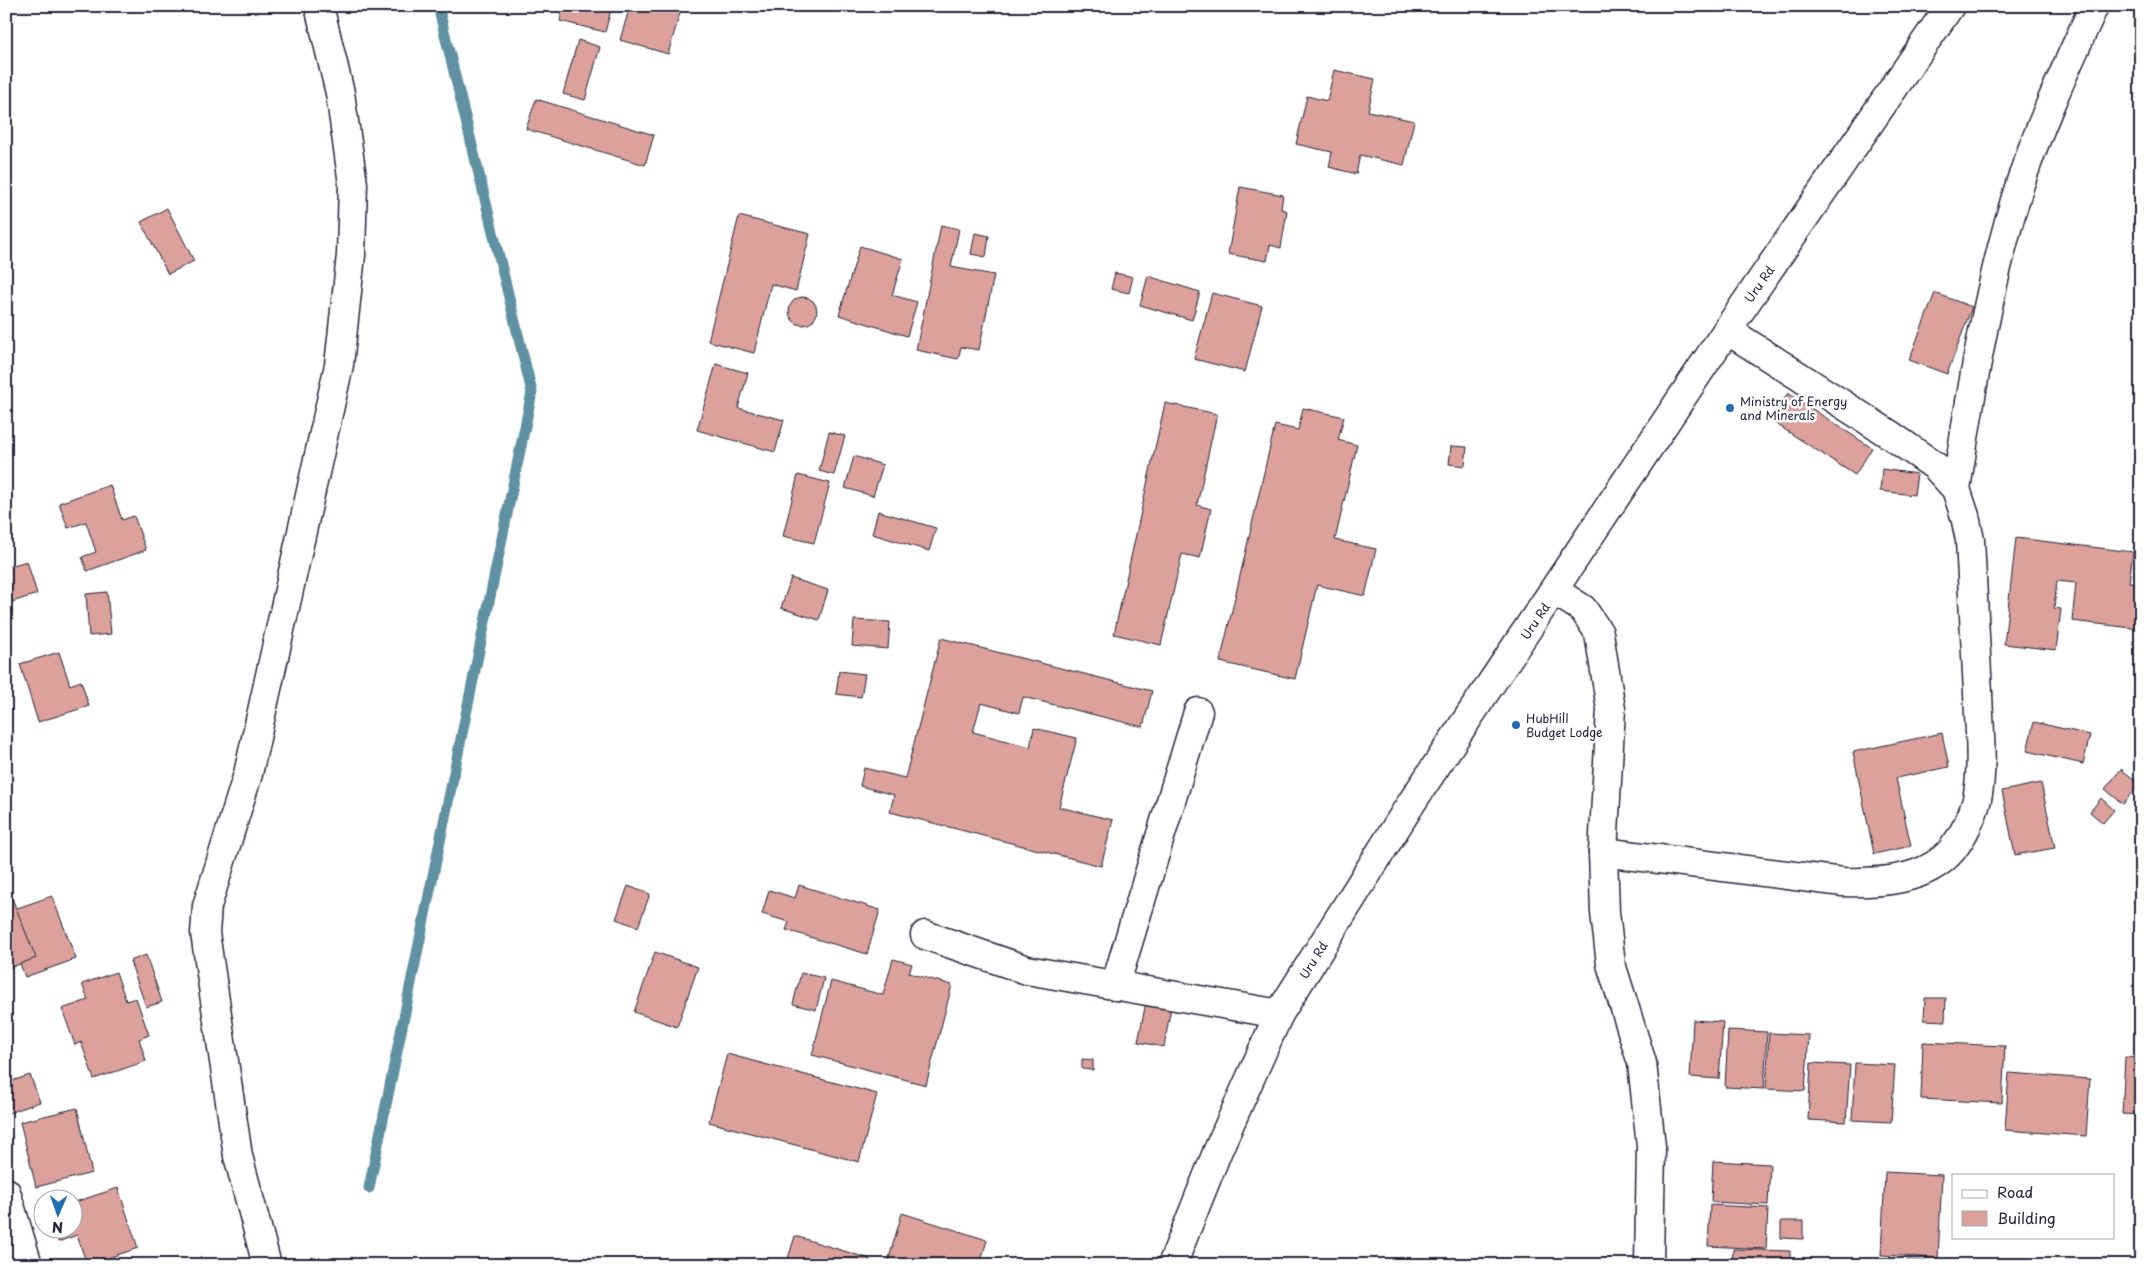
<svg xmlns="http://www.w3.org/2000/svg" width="2147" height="1271" viewBox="0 0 2147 1271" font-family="'Playpen Sans',sans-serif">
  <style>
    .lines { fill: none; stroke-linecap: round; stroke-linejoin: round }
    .stream { stroke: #6191a2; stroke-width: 11 }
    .building { fill: #dba19a; stroke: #22223b }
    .minor-casing { stroke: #22223b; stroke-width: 31 }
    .minor { stroke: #fff; stroke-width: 28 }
    .poi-dot { fill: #1f6fb2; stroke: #fff; stroke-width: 2 }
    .labels { text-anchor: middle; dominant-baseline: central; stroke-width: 5; stroke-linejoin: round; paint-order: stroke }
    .street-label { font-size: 12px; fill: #22223b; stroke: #fff }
    .poi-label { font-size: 12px; fill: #22223b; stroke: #fff; text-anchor: start }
  </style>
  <rect width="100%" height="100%" fill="#fff"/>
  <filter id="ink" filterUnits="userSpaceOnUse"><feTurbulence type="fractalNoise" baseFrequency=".02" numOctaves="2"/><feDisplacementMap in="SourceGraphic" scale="10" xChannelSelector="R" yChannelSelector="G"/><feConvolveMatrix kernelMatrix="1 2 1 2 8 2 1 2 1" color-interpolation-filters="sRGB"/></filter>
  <g filter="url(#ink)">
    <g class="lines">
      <polyline class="stream" points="369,1188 532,392 438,6"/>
    </g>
    <g class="building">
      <polygon points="563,6 612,6 605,32 560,21"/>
      <polygon points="630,6 682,6 668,54 620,40"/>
      <polygon points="578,40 600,47 585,100 563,94"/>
      <polygon points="1334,70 1375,79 1368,111 1414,121 1404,165 1360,155 1356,174 1329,167 1332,152 1296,144 1307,96 1327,101"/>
      <polygon points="536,99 654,135 645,165 526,129"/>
      <polygon points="1240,187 1283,195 1281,209 1287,211 1281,248 1270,245 1267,261 1228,254"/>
      <polygon points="167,208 194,261 168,274 141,222"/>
      <polygon points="739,216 810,234 796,291 771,284 754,353 708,341"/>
      <polygon points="941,225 959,229 951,267 994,275 979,350 961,347 958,359 916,350"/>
      <polygon points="975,233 989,236 986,257 971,254"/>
      <polygon points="860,246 903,259 892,295 917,302 907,336 839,315"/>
      <polygon points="1115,273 1133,277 1129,293 1111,289"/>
      <polygon points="1148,276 1200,292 1192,320 1140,305"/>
      <polygon points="1212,293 1262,306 1245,372 1194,359"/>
      <polygon points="1935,293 1972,307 1947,374 1909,360"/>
      <circle cx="803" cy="311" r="14"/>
      <polygon points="716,364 748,373 738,408 784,420 775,452 697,430"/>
      <polygon points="1788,393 1872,448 1855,475 1770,420"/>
      <polygon points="1165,403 1217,414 1197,505 1211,509 1200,558 1182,554 1161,645 1114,634"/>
      <polygon points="1303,408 1344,417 1338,440 1357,445 1335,540 1376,549 1365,596 1317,585 1295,679 1220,662 1275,425 1298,430"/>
      <polygon points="829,432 845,436 834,475 819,471"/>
      <polygon points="1451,446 1467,447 1465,466 1449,464"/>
      <polygon points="854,456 883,465 873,496 845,488"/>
      <polygon points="1882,469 1917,474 1914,495 1880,491"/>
      <polygon points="798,475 830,483 814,543 783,536"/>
      <polygon points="110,485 122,520 134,516 146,550 87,571 82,557 96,552 86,522 68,528 59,503"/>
      <polygon points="878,511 936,528 929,551 872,534"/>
      <polygon points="2016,538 2133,552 2129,582 2141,583 2141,629 2072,621 2076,583 2057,581 2054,608 2061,609 2056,650 2004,644"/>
      <polygon points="27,561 37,594 6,604 6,567"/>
      <polygon points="791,578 828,590 819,620 781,608"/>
      <polygon points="107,592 111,634 89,636 86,594"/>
      <polygon points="854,620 890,622 888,649 852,646"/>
      <polygon points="941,638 1152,691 1143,727 1023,697 1019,713 981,703 973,732 1030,747 1034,728 1077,738 1059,807 1113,820 1101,866 890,812 894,795 860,786 864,768 905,778"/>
      <polygon points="59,652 70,685 81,681 89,706 38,722 20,664"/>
      <polygon points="839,671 865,674 861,697 836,694"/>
      <polygon points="2034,722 2090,735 2083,764 2027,751"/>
      <polygon points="1942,733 1949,767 1896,778 1911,846 1874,854 1853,752"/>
      <polygon points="2121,769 2140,784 2123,804 2105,789"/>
      <polygon points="2041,783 2055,848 2015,855 2002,791"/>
      <polygon points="2101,798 2114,810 2103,823 2090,812"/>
      <polygon points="799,885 880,910 867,954 786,930 789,922 762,914 769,890 795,898"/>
      <polygon points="628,886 650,894 638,927 616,919"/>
      <polygon points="52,896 76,959 25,977 6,925 6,912"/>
      <polygon points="12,898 36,958 6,969 6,900"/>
      <polygon points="655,952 698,967 677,1027 634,1012"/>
      <polygon points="146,955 162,1002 146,1007 130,961"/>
      <polygon points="893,959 912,964 909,973 952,985 926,1085 812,1055 831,981 883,995"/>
      <polygon points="116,972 126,1001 136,998 149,1035 139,1039 146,1061 94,1079 81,1042 75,1045 62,1009 88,1000 82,984"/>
      <polygon points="801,973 824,978 816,1010 793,1004"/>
      <polygon points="1925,998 1946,998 1945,1021 1924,1020"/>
      <polygon points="1146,1002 1171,1007 1164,1047 1138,1042"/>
      <polygon points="1693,1020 1723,1022 1719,1079 1690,1077"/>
      <polygon points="1728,1030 1767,1032 1764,1089 1725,1087"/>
      <polygon points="1769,1033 1809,1035 1805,1091 1766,1089"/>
      <polygon points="1923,1042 2005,1046 2002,1103 1921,1099"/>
      <polygon points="727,1054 877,1094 859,1162 709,1122"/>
      <polygon points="2125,1057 2141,1058 2141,1115 2122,1114"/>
      <polygon points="1082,1059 1093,1060 1093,1070 1082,1069"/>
      <polygon points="1811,1063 1850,1065 1846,1122 1808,1120"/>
      <polygon points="1855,1063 1895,1065 1891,1122 1852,1120"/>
      <polygon points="2009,1073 2090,1079 2086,1136 2005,1130"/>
      <polygon points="30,1075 40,1102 6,1114 6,1083"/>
      <polygon points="77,1108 92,1173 36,1187 20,1122"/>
      <polygon points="1713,1161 1770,1164 1768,1205 1711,1202"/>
      <polygon points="1885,1172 1942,1175 1938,1258 1881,1255"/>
      <polygon points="118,1188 138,1248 87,1265 77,1235 58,1242 54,1228 72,1228 72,1203"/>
      <polygon points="1710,1205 1768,1208 1766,1249 1708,1246"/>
      <polygon points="902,1213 987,1240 980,1265 887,1265"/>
      <polygon points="1781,1221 1803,1221 1803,1239 1781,1238"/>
      <polygon points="795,1236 870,1259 869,1265 786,1265"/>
      <polygon points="1733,1249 1790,1251 1790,1265 1732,1265"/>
      <polygon points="1907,1260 1964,1262 1964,1265 1907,1265"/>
    </g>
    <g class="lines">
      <defs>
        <g id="minor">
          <path d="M1956 489C1972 385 1989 281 2021 181 2041 121 2068 64 2094 6"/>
          <polyline points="1555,591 1583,609 1599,633 1611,709 1603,852 1605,913 1611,964 1642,1063 1651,1146 1649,1265"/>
          <path d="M1603 852 1843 882C1879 883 1926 881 1952 850 1963 836 1973 816 1977 799 1984 765 1979 727 1978 693 1975 642 1973 591 1970 540L1965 516 1956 489 1935 466 1889 434 1727 330"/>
          <polyline points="925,935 1027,970 1279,1014"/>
          <polyline points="1115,986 1198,712"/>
          <polyline points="6,1192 28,1265"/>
          <polyline points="267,1265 238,1156 205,933 207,906 248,774 339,365 351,255 353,184 340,93 319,6"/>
          <polyline points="1172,1265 1218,1150 1279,1014 1412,802 1727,330 1950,6"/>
        </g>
      </defs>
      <use href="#minor" class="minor-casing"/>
      <use href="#minor" class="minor"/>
    </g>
  </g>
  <g class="poi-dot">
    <circle cx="1730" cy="408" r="5"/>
    <circle cx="1516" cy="725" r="5"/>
  </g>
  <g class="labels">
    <g class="street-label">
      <text transform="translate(1759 284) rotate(-55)">Uru Rd</text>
      <text transform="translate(1535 621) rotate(-56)">Uru Rd</text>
      <text transform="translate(1313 960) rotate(-58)">Uru Rd</text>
    </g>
    <g class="poi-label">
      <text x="1740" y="401">Ministry of Energy<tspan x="1740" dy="14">and Minerals</tspan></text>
      <text x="1526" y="718">HubHill<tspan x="1526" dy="14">Budget Lodge</tspan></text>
    </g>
  </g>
  <rect width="2147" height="1271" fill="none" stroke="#fff" stroke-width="25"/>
  <rect x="12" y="12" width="2122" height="1246" fill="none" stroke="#22223b" stroke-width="2" filter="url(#ink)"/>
  <rect x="1952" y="1174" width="162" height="65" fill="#ffffff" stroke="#a7a7b1"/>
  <rect x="1962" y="1190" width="25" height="8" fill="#ffffff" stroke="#a7a7b1"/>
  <text x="1997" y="1198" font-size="15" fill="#22223b">Road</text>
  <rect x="1962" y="1211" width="25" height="15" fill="#dba19a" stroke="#a7a7b1"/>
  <text x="1997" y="1224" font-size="15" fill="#22223b">Building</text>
  <g transform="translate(58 1214) rotate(182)"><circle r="24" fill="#ffffff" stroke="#a7a7b1"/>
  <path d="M0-4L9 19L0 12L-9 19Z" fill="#1f6fb2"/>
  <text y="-8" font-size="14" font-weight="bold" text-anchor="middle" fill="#22223b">N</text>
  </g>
</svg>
